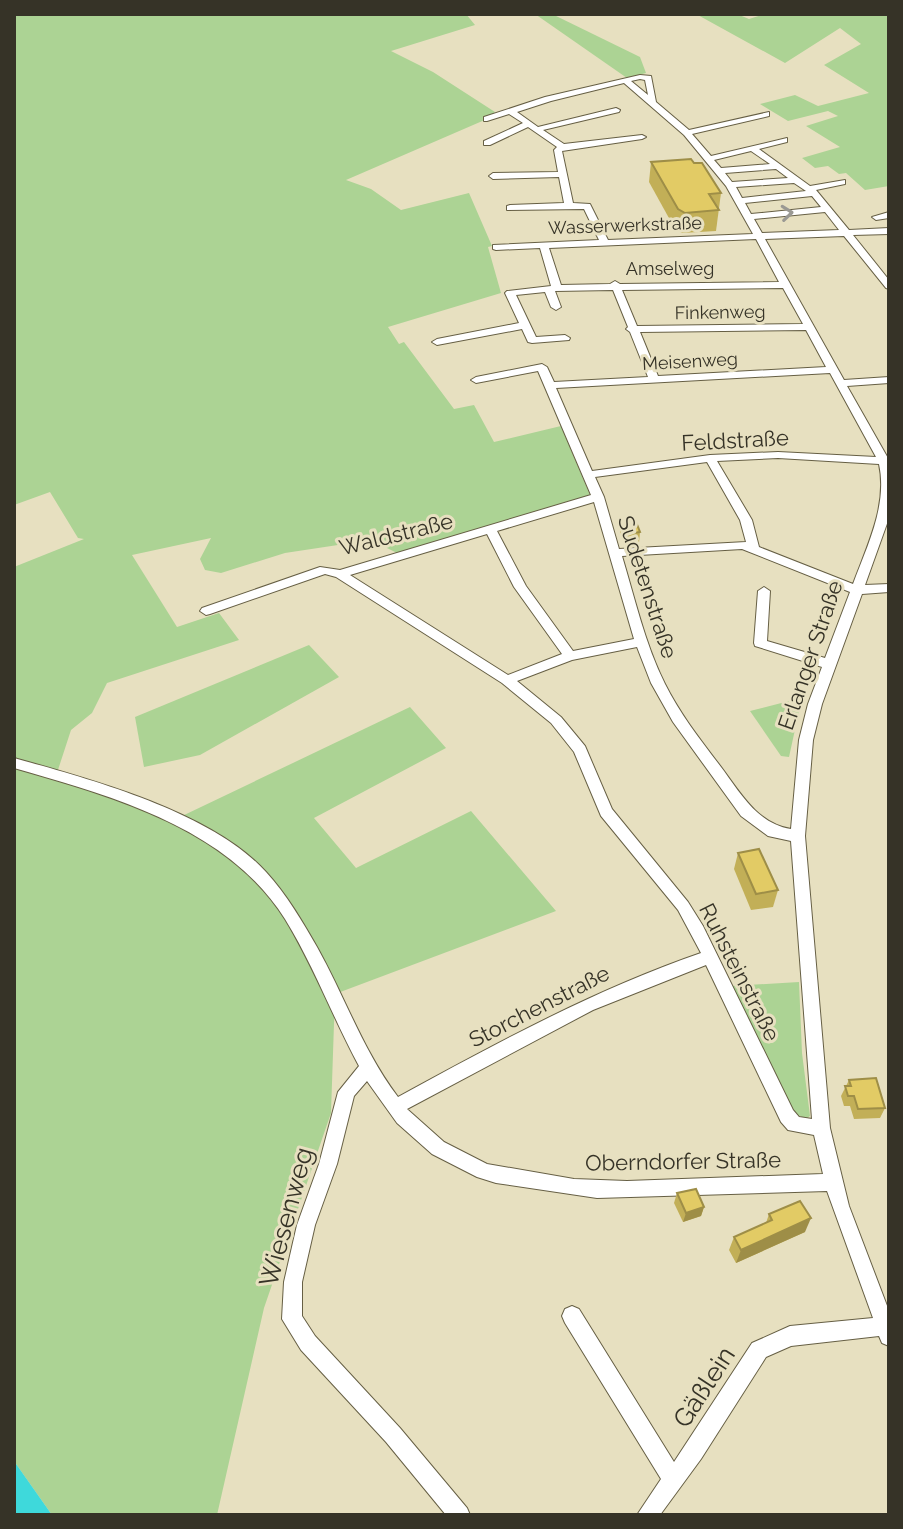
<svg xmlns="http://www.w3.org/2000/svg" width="903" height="1529" viewBox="0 0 903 1529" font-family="Raleway,sans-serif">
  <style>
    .green { fill: #acd394 }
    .water { fill: #3ed9db }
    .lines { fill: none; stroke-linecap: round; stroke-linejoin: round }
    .minor-casing { stroke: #665f44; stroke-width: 2 }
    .minor { fill: #fff; fill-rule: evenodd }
    .wall { fill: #c2af57 }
    .shaded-wall { fill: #9e8e47 }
    .building { fill: #e2cb65; stroke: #9e8e47; stroke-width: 2 }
    .oneway { stroke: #9a9993 }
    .labels { text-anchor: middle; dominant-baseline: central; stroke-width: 6; stroke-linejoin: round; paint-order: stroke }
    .far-street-label { font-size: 18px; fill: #363327; stroke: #e7e0c0 }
    .street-label { font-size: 22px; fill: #363327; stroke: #e7e0c0 }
    .near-street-label { font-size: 26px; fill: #363327; stroke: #e7e0c0 }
  </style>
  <rect width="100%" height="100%" fill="#e7e0c0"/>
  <g class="green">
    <polygon points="14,14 466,14 475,25 391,51 433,72 495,112 487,119 346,180 371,189 401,210 469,193 492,246 488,247 501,293 388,327 399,344 404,342 454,409 474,405 494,442 561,426 590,495 397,553 371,540 285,553 221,573 205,570 200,559 211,538 132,555 177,627 219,613 239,640 107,683 92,713 71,730 56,776 180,817 410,707 446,748 314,818 356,868 471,811 556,911 335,994 331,1113 264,1308 217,1515 52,1515 14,1461 14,567 84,539 78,538 50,492 14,505"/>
    <polygon points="535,14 552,14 640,57 646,73 627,78"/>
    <polygon points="696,14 737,14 749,19 765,14 889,14 889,186 865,190 846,173 839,174 828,166 815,168 802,158 840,147 806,126 838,116 828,111 788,121 760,104 795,95 818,106 869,93 824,65 861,44 840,28 785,63"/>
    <polygon points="309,645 339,677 200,755 144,767 135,717"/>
    <polygon points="793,700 800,707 789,757 781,756 750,711"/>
    <polygon points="799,982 802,1053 810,1116 806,1119 794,1113 731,986"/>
  </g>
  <polygon class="water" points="14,1461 52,1515 14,1515"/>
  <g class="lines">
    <defs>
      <g id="minor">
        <path d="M640 75 651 76 656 102 689 130 769 112V116L692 134 711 156 787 138V142L759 149 810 186 845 180V184L816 190 849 230 889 228V234L853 235 889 280V289L886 288 844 236 765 239 844 380 889 377V383L847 386 889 460V518L865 585 889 584V592L862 594 822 704 813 740 805 836 830 1128 849 1206 889 1311V1346L882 1343 879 1336 791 1346 766 1357 701 1459 660 1515H637L661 1479 565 1323 562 1316 565 1309 572 1306 579 1309 674 1462 752 1343 790 1326 873 1318 827 1191 597 1198 496 1183 477 1177 432 1154 397 1123 367 1081 354 1096 337 1164 315 1225 302 1282V1316L315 1336 400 1428 467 1508 470 1515H446L386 1442 301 1350 282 1319 284 1282 297 1225 319 1164 338 1092 359 1066C333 1018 314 966 285 919 228 828 112 796 14 768V758C90 779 212 812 266 872 287 895 302 921 317 947 345 997 363 1051 398 1097 497 1043 594 990 701 953L678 910 601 816 574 752 551 723 502 683 336 577 325 574 210 614 206 615 200 611 202 608 320 567 340 570 591 495 538 371 476 383 471 380 476 377 542 364 547 367 554 382 648 377 630 332 626 329 628 327 613 290 555 291 561 307 556 310 551 307 545 292 516 295 536 337 565 335 570 338 569 340 532 343 528 342 522 329 437 345 432 342 437 339 519 323 505 293 507 291 551 286 540 248 496 250 493 249V245L599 240 584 209 507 210V206L510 205 564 203 559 177 493 179 489 176 493 173 558 172 554 150 557 147 528 127 490 145H484V141L523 123 509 114 487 121H484V117L545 97ZM640 79 645 80 648 95 631 81ZM624 83 684 135 726 186 753 234 608 240 590 204 573 203 562 151 642 139 646 137 642 135 564 144 543 130 619 112 620 110 616 108 538 127 517 112 551 101ZM751 151 770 164 721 168 714 160ZM776 169 788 178 732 182 725 173ZM794 183 806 191 742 198 736 187ZM812 196 821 207 751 214 745 203ZM825 212 839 230 762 233 754 219ZM756 239 779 282 620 284 615 281 610 284 561 285 549 248ZM783 288 803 324 637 326 622 290ZM806 330 826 367 658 376 640 332ZM830 373 876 457 778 452 710 455 592 471 556 388ZM778 458 879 464C888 505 867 546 853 584L759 547 752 520 717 461ZM707 462 740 520 746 542 619 549 604 497 595 477ZM594 502 634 639 573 651 526 586 497 531ZM487 534 514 587 562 654 508 675 350 575ZM742 549 850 592 825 658 767 641 770 591 764 587 758 591 754 643 755 646 822 667 808 704 799 740 791 829C759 824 742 796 724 771 703 743 681 716 665 684 645 644 635 599 622 556ZM637 647 651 683 673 722 741 816 768 836 791 841 812 1119 799 1117 793 1110 703 926 688 902 612 809 585 746 561 717 517 681 572 660ZM706 965 781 1122 788 1130 814 1135 823 1174 627 1181 574 1179 487 1164 444 1142 407 1109 593 1010Z"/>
        <polygon points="889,212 889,218 876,220 872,217"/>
      </g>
    </defs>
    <use href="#minor" class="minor-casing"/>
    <use href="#minor" class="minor"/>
  </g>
  <g class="wall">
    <polygon points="651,162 694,163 721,193 716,231 682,233 675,229 649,182"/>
    <polygon points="621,522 640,532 639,543 624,545 620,533"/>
    <polygon points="738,853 778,890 773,907 751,910 734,869"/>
    <polygon points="849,1080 885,1108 880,1118 854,1119 850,1106 844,1106 841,1096"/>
    <polygon points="677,1193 704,1207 701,1216 683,1222 674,1203"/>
    <polygon points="769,1214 805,1232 736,1263 729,1250 734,1237 766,1223"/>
  </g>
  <g class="shaded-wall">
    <polygon points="704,1207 701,1216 683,1222 686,1213"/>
    <polygon points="811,1218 805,1232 736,1263 741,1250"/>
  </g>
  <g class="building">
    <polygon points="691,159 694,163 702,163 721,193 709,194 719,210 685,213 678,209 651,162"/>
    <polygon points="621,522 636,522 640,532 626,534"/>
    <polygon points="759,849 778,890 756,894 738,853"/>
    <polygon points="876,1078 885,1108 858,1109 854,1096 848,1096 845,1086 851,1086 849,1080"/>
    <polygon points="696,1189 704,1207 686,1213 677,1193"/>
    <polygon points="800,1201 811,1218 741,1250 734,1237 772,1220 769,1214"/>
  </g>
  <defs><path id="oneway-chevron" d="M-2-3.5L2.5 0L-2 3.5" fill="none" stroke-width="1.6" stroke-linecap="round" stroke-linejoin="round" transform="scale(2)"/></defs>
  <use class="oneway" href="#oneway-chevron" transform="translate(787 213) rotate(-6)"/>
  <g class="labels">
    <g class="far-street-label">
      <text transform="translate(625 225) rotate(-2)">Wasserwerkstraße</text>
      <text x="670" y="268">Amselweg</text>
      <text transform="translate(720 312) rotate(-1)">Finkenweg</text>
      <text transform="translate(690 361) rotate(-3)">Meisenweg</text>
    </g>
    <g class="street-label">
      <text transform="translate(735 440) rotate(-3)">Feldstraße</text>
      <text transform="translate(396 534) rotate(-14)">Waldstraße</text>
      <text transform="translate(648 587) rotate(72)">Sudetenstraße</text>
      <text transform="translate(810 655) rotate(-71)">Erlanger Straße</text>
      <text transform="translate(740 972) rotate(63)">Ruhsteinstraße</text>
      <text transform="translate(539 1006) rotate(-27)">Storchenstraße</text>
      <text transform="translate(683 1161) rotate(-1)">Oberndorfer Straße</text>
    </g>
    <g class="near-street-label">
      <text transform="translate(286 1217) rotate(-75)">Wiesenweg</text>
      <text transform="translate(704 1387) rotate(-57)">Gäßlein</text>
    </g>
  </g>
  <rect width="903" height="1529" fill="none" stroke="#363327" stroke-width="32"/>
</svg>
